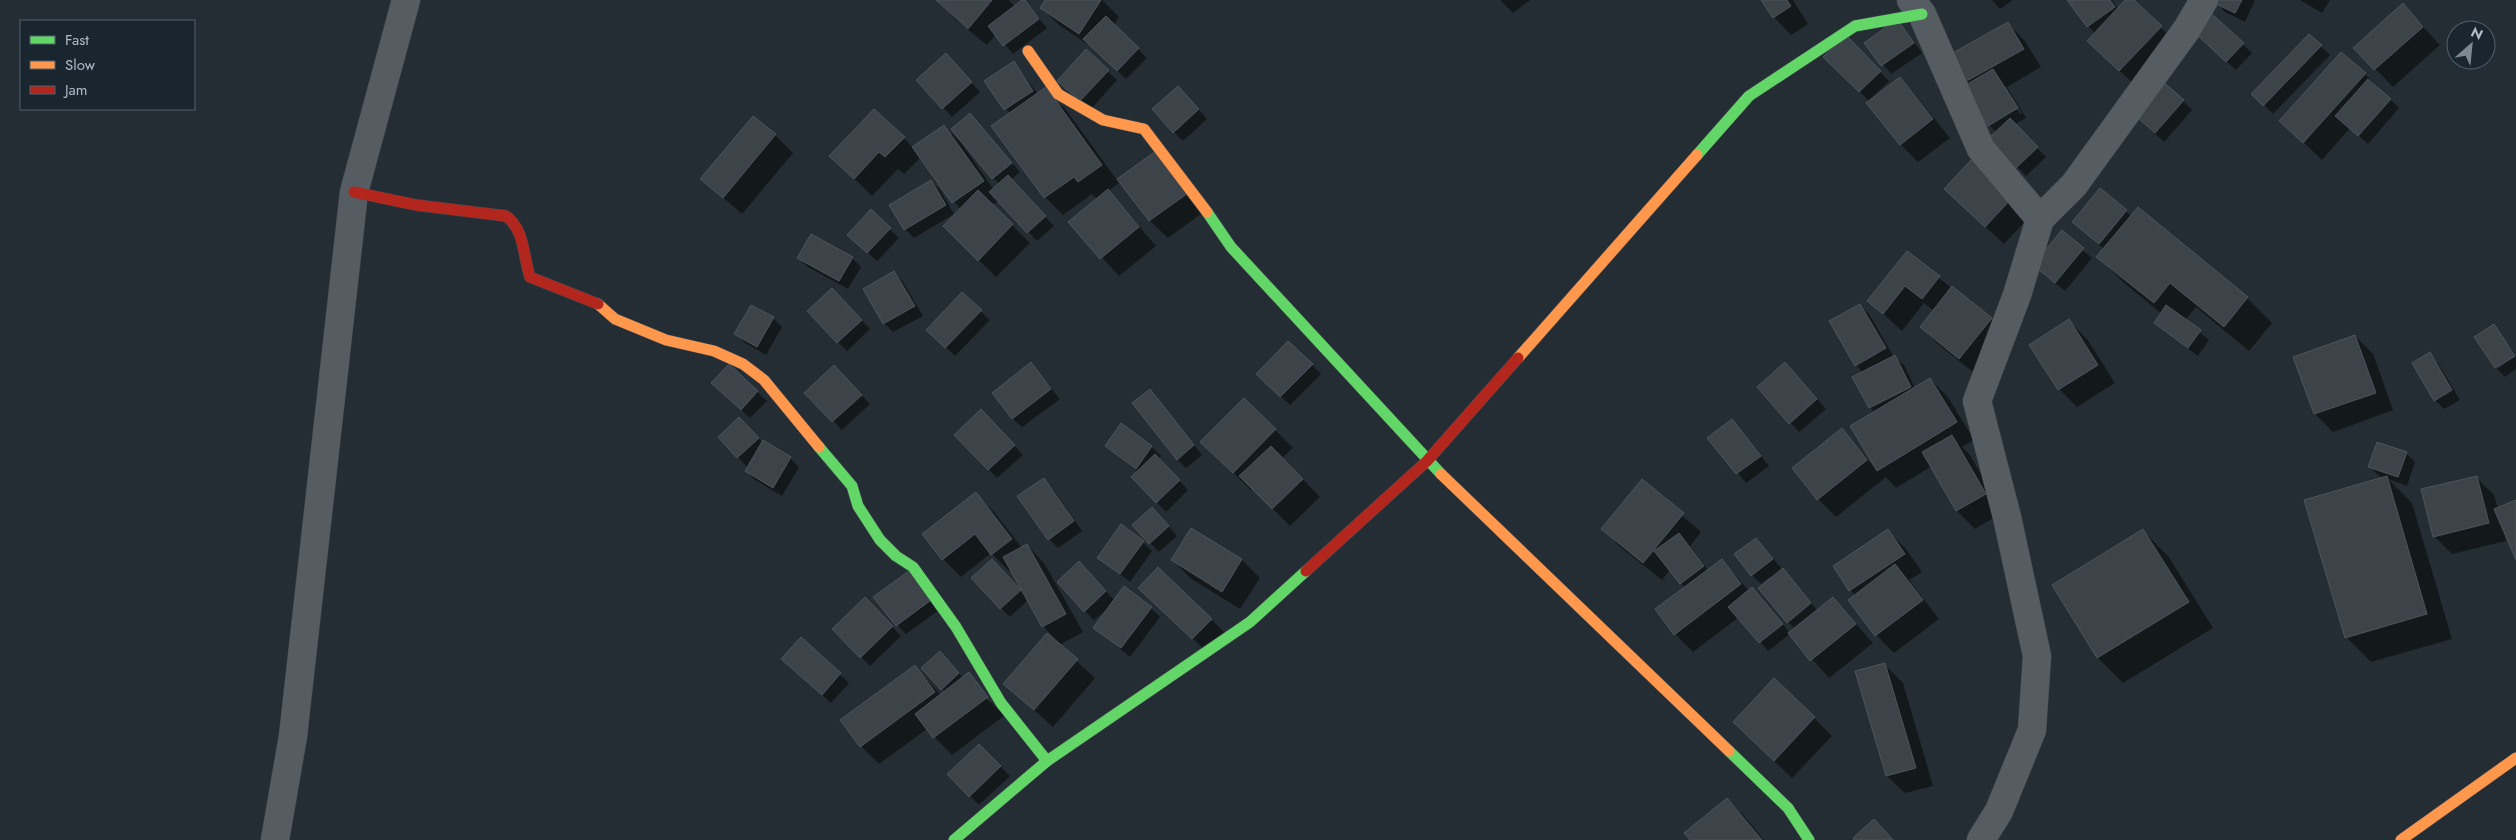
<svg xmlns="http://www.w3.org/2000/svg" width="2516" height="840" viewBox="0 0 2516 840" font-family="Jost,sans-serif">
  <style>
    .shadow { fill: #0007; fill-rule: evenodd }
    .building { fill: #3c4349; stroke: #4d555c }
    .lines { fill: none; stroke-linecap: round; stroke-linejoin: round }
    .street-casing { stroke: #43494f; stroke-width: 29 }
    .fast-casing { stroke: #43494f; stroke-width: 12 }
    .slow-casing { stroke: #43494f; stroke-width: 12 }
    .jam-casing { stroke: #43494f; stroke-width: 12 }
    .street { stroke: #555c62; stroke-width: 28 }
    .fast { stroke: #63d668; stroke-width: 11 }
    .slow { stroke: #ff974d; stroke-width: 11 }
    .jam { stroke: #b3261e; stroke-width: 11 }
  </style>
  <rect width="100%" height="100%" fill="#252d34"/>
  <g class="shadow">
    <polygon points="938,0 1009,0 1015,7 1024,0 1047,28 1013,54 996,34 987,45 955,19"/>
    <polygon points="1046,0 1102,0 1119,17 1114,25 1147,58 1126,79 1096,50 1059,25 1041,7"/>
    <polygon points="1500,0 1530,0 1513,13"/>
    <polygon points="1763,0 1793,0 1808,24 1791,35 1774,17"/>
    <polygon points="1992,0 2013,0 2000,9"/>
    <polygon points="2068,0 2112,0 2118,9 2127,0 2132,0 2179,45 2138,88 2106,58 2095,34"/>
    <polygon points="2217,0 2255,0 2245,22 2225,12 2216,2"/>
    <polygon points="2300,0 2330,0 2322,13"/>
    <polygon points="2403,5 2440,45 2393,87 2355,48"/>
    <polygon points="2212,15 2252,53 2236,70 2205,42"/>
    <path d="M2007 23 2025 41 2041 67 2007 87 2026 118 2014 125 2046 157 2026 176 1990 139 1996 132 1989 125 1969 85 1951 56ZM2003 87H2006L2022 113 2020 114Z"/>
    <polygon points="1905,30 1922,53 1891,74 1866,43"/>
    <polygon points="2309,35 2330,55 2273,114 2253,94"/>
    <polygon points="1846,37 1889,81 1869,100 1870,101 1900,79 1917,97 1950,138 1918,162 1900,144 1870,102 1825,57"/>
    <polygon points="1086,51 1117,80 1090,110 1067,89"/>
    <polygon points="1014,63 1038,94 1064,107 1119,183 1108,191 1156,246 1119,276 1070,222 1097,199 1092,194 1063,215 1045,197 993,126 1010,114 986,82"/>
    <polygon points="954,64 980,92 952,117 918,80"/>
    <polygon points="2365,74 2399,108 2368,144 2350,128 2322,160 2299,138"/>
    <polygon points="1187,96 1207,119 1183,141 1174,132"/>
    <polygon points="2183,101 2192,110 2164,142 2132,112"/>
    <polygon points="970,115 1020,172 1011,180 1054,226 1037,241 999,201 992,205 1030,243 996,277 944,226 961,210 921,157 904,174 898,169 872,196 831,156 904,138 913,148 944,126 962,144 994,190 1000,184 993,178"/>
    <polygon points="775,135 793,153 742,214 702,179"/>
    <polygon points="1156,152 1205,211 1168,238 1150,221 1119,179"/>
    <polygon points="1971,161 2029,217 2004,244 1964,207"/>
    <polygon points="931,181 940,190 954,214 914,238 905,229"/>
    <polygon points="2100,190 2131,216 2247,298 2272,323 2249,351 2196,307 2185,320 2209,340 2198,356 2156,323 2162,314 2123,282 2098,257 2104,249 2073,222"/>
    <polygon points="871,211 899,238 877,261 858,244"/>
    <polygon points="2062,232 2092,258 2065,291 2044,274"/>
    <polygon points="1907,253 1991,319 2009,337 1978,376 1939,345 1921,327 1934,311 1924,303 1902,331 1869,301"/>
    <polygon points="799,258 852,258 861,267 848,289 808,267"/>
    <polygon points="894,273 903,282 923,316 893,332 884,323"/>
    <polygon points="962,294 990,320 955,356 928,330"/>
    <polygon points="840,298 870,329 847,351 838,342"/>
    <polygon points="1860,305 1869,314 1894,357 1904,365 1915,388 1930,379 1948,397 1974,440 1962,447 1970,455 2003,512 1975,529 1957,511 1932,466 1896,488 1886,477 1836,517 1818,499 1842,430 1874,467 1875,413 1870,407 1863,373 1856,365"/>
    <polygon points="773,318 782,327 766,355 745,343 736,334"/>
    <polygon points="2069,321 2087,339 2115,383 2077,407 2059,389"/>
    <polygon points="2493,326 2515,354 2496,368 2476,338"/>
    <polygon points="2355,336 2373,354 2393,410 2333,432 2315,414 2295,358"/>
    <polygon points="2429,354 2438,363 2460,400 2444,409 2435,400"/>
    <polygon points="2516,356 2516,369 2505,377 2497,369"/>
    <polygon points="1031,364 1060,399 1022,427 1012,418"/>
    <polygon points="1312,365 1321,374 1290,405 1258,374"/>
    <polygon points="729,366 767,401 750,418 722,392"/>
    <polygon points="834,367 870,404 842,430 806,393"/>
    <polygon points="1794,373 1826,409 1799,432 1758,387"/>
    <polygon points="1150,391 1202,455 1186,468 1177,459"/>
    <polygon points="739,419 763,443 790,458 799,467 782,496 755,480 746,471 748,468 720,437"/>
    <polygon points="990,420 1023,455 997,478 956,435"/>
    <polygon points="1732,421 1769,466 1746,483 1709,438"/>
    <polygon points="1122,425 1152,447 1161,456 1159,459 1188,490 1166,512 1133,477 1138,472 1106,446"/>
    <polygon points="1275,430 1293,448 1282,458 1320,497 1290,526 1253,489 1251,490 1220,460"/>
    <polygon points="2406,453 2415,462 2407,486 2388,479 2412,503 2452,639 2371,662 2346,637 2385,478 2379,476 2370,467"/>
    <polygon points="2476,477 2494,495 2498,509 2516,502 2516,557 2504,529 2506,541 2452,554 2434,536"/>
    <polygon points="1044,480 1053,489 1082,531 1058,548 1049,539"/>
    <polygon points="1642,481 1701,532 1690,546 1708,570 1722,560 1749,591 1761,598 1790,633 1795,629 1788,622 1771,579 1770,577 1761,584 1752,575 1756,539 1818,611 1833,598 1873,643 1829,678 1790,634 1768,651 1739,617 1693,652 1675,634 1685,588 1670,570 1662,580 1620,547 1603,529"/>
    <polygon points="976,494 994,512 1022,548 1027,545 1044,563 1083,632 1059,645 1095,678 1053,727 1005,684 1055,639 1043,626 1028,600 1010,617 1001,608 1001,569 1024,594 1012,570 1010,572 991,553 961,577 943,559"/>
    <polygon points="1161,518 1177,536 1159,552 1150,543"/>
    <polygon points="1192,529 1242,560 1260,578 1240,609 1190,578 1173,560"/>
    <polygon points="1888,531 1906,549 1922,572 1909,580 1939,619 1894,653 1876,635 1849,600 1856,596 1850,590"/>
    <polygon points="2143,531 2168,556 2213,628 2123,683 2098,658 2053,586"/>
    <polygon points="1143,542 1152,551 1130,582 1099,558"/>
    <polygon points="908,572 939,610 906,634 897,625"/>
    <polygon points="1088,572 1115,601 1151,608 1160,617 1130,657 1095,627 1111,606 1094,620 1085,611"/>
    <polygon points="865,599 901,636 870,666 834,629"/>
    <polygon points="1158,605 1211,619 1229,637 1211,656"/>
    <polygon points="801,639 849,683 831,703 792,668"/>
    <polygon points="949,662 963,678 1005,715 952,755 927,729 879,764 861,746 915,667 941,695 945,692 923,668"/>
    <polygon points="1885,665 1903,683 1933,786 1905,793 1887,776"/>
    <polygon points="1814,718 1832,736 1792,778 1734,722"/>
    <polygon points="979,745 1010,776 979,805 949,774"/>
    <polygon points="1727,799 1745,817 1764,840 1691,840"/>
  </g>
  <g class="building">
    <polygon points="936,0 992,0 968,29"/>
    <polygon points="1022,0 1025,0 1039,19 1003,46 988,26"/>
    <polygon points="1045,0 1101,0 1079,34 1040,8"/>
    <polygon points="1761,0 1787,0 1791,6 1773,18"/>
    <polygon points="2067,0 2110,0 2115,7 2087,27"/>
    <polygon points="2125,0 2134,0 2162,26 2119,71 2087,41"/>
    <polygon points="2216,0 2242,0 2235,13 2214,3"/>
    <polygon points="2403,3 2423,27 2374,70 2353,48"/>
    <polygon points="2212,14 2244,43 2226,62 2195,33"/>
    <polygon points="1106,16 1139,48 1117,71 1083,39"/>
    <polygon points="1897,19 1914,43 1881,66 1864,43"/>
    <polygon points="2008,22 2024,49 1965,82 1949,55"/>
    <polygon points="2309,34 2322,45 2263,106 2251,94"/>
    <polygon points="1846,35 1881,71 1859,92 1823,57"/>
    <polygon points="1086,49 1109,70 1080,101 1057,81"/>
    <polygon points="2341,52 2366,73 2303,143 2279,121"/>
    <polygon points="946,53 972,82 942,109 916,80"/>
    <polygon points="1014,61 1033,91 1004,110 984,81"/>
    <polygon points="1993,69 2018,108 1988,126 1964,86"/>
    <polygon points="1900,77 1933,119 1900,145 1866,103"/>
    <polygon points="2160,79 2184,100 2155,133 2131,112"/>
    <polygon points="2368,79 2391,99 2358,136 2335,116"/>
    <polygon points="1178,86 1199,109 1173,133 1152,109"/>
    <polygon points="1046,87 1102,165 1078,182 1074,177 1044,198 991,126"/>
    <polygon points="874,109 905,137 885,157 879,152 854,179 829,156"/>
    <polygon points="970,113 1012,163 992,179 951,129"/>
    <polygon points="753,116 776,134 723,198 700,179"/>
    <polygon points="2010,118 2038,147 2016,168 1988,139"/>
    <polygon points="944,125 984,181 952,203 912,147"/>
    <polygon points="1156,151 1188,193 1149,221 1117,179"/>
    <polygon points="1971,160 2012,198 1985,227 1944,189"/>
    <polygon points="1008,175 1046,216 1027,233 989,192"/>
    <polygon points="931,180 946,205 904,230 889,205"/>
    <polygon points="2100,188 2127,210 2099,244 2072,222"/>
    <polygon points="1108,189 1139,227 1100,259 1068,222"/>
    <polygon points="978,190 1013,224 978,261 943,226"/>
    <polygon points="2138,207 2248,297 2224,327 2170,283 2154,303 2096,257"/>
    <polygon points="871,209 891,228 867,253 847,235"/>
    <polygon points="2062,230 2084,248 2055,283 2033,265"/>
    <polygon points="811,234 853,257 839,281 797,258"/>
    <polygon points="1907,251 1940,276 1922,299 1905,286 1883,314 1867,301"/>
    <polygon points="894,271 915,306 883,324 863,289"/>
    <polygon points="1952,286 1992,318 1959,359 1920,327"/>
    <polygon points="832,288 862,320 837,343 807,311"/>
    <polygon points="962,292 982,310 945,348 926,330"/>
    <polygon points="1860,304 1886,348 1855,366 1829,321"/>
    <polygon points="751,305 774,317 757,347 734,334"/>
    <polygon points="2166,305 2201,330 2188,348 2154,323"/>
    <polygon points="2069,319 2098,365 2058,390 2029,345"/>
    <polygon points="2494,324 2515,356 2495,368 2474,337"/>
    <polygon points="2355,335 2376,393 2314,414 2293,357"/>
    <polygon points="1288,341 1313,364 1280,397 1256,374"/>
    <polygon points="2430,352 2452,390 2434,401 2412,363"/>
    <polygon points="1895,355 1911,387 1869,408 1852,377"/>
    <polygon points="1031,362 1051,389 1012,419 992,393"/>
    <polygon points="1785,362 1817,399 1789,424 1757,387"/>
    <polygon points="729,364 758,391 741,410 711,383"/>
    <polygon points="834,365 862,395 832,422 804,393"/>
    <polygon points="1930,378 1957,422 1877,471 1850,426"/>
    <polygon points="1150,389 1194,445 1177,460 1132,403"/>
    <polygon points="1244,398 1276,429 1233,473 1200,442"/>
    <polygon points="981,409 1015,445 988,470 954,435"/>
    <polygon points="739,417 759,438 737,458 718,437"/>
    <polygon points="1732,419 1761,456 1736,474 1707,438"/>
    <polygon points="1121,423 1152,446 1136,469 1105,446"/>
    <polygon points="1842,428 1867,460 1817,500 1792,468"/>
    <polygon points="1952,435 1986,494 1956,511 1922,452"/>
    <polygon points="763,440 791,457 773,488 745,471"/>
    <polygon points="2377,442 2407,452 2398,477 2368,467"/>
    <polygon points="1271,446 1303,479 1272,509 1239,476"/>
    <polygon points="1155,454 1180,480 1156,503 1131,477"/>
    <polygon points="2387,476 2427,614 2345,638 2304,500"/>
    <polygon points="2477,476 2489,523 2433,537 2421,489"/>
    <polygon points="1044,478 1074,521 1048,540 1017,496"/>
    <polygon points="1642,479 1684,513 1643,563 1601,529"/>
    <polygon points="976,492 1012,539 991,555 975,534 942,560 922,534"/>
    <polygon points="2516,500 2516,560 2494,509"/>
    <polygon points="1152,507 1169,526 1149,544 1132,525"/>
    <polygon points="1121,524 1144,541 1120,574 1097,558"/>
    <polygon points="1191,528 1242,559 1222,592 1171,560"/>
    <polygon points="1888,529 1905,554 1849,591 1833,566"/>
    <polygon points="2143,529 2189,602 2097,658 2052,585"/>
    <polygon points="1679,533 1704,566 1680,584 1654,551"/>
    <polygon points="1756,538 1773,559 1751,576 1734,554"/>
    <polygon points="1027,544 1066,614 1042,627 1003,557"/>
    <polygon points="992,559 1021,590 1000,609 971,578"/>
    <polygon points="1722,559 1741,584 1674,635 1655,609"/>
    <polygon points="1079,561 1106,591 1084,612 1057,582"/>
    <polygon points="1895,564 1923,600 1875,636 1848,600"/>
    <polygon points="1158,567 1212,619 1192,639 1138,588"/>
    <polygon points="1783,568 1811,603 1787,623 1758,588"/>
    <polygon points="909,571 931,600 896,626 873,597"/>
    <polygon points="1124,586 1152,607 1121,648 1093,628"/>
    <polygon points="1752,587 1783,624 1759,643 1728,607"/>
    <polygon points="865,597 893,626 860,658 832,629"/>
    <polygon points="1833,597 1856,624 1810,661 1788,633"/>
    <polygon points="1047,633 1078,659 1034,710 1003,684"/>
    <polygon points="801,637 841,673 822,695 781,659"/>
    <polygon points="940,651 959,673 941,690 921,668"/>
    <polygon points="1885,663 1916,768 1886,776 1855,671"/>
    <polygon points="915,665 935,692 860,747 840,720"/>
    <polygon points="969,672 988,697 933,738 915,714"/>
    <polygon points="1774,678 1815,717 1774,761 1733,722"/>
    <polygon points="979,744 1001,766 969,797 947,774"/>
    <polygon points="1727,798 1762,840 1690,840 1684,833"/>
    <polygon points="1874,819 1893,840 1854,840 1853,838"/>
  </g>
  <g class="lines">
    <defs>
      <g id="street">
        <polyline points="1911,0 1922,14 1981,149 2040,219"/>
        <polyline points="275,840 293,736 354,192 406,0"/>
        <polyline points="1981,840 1999,811 2032,730 2037,656 2007,517 1977,401 2017,295 2040,219 2074,185 2187,29 2204,0"/>
      </g>
      <g id="fast">
        <polyline points="1697,155 1749,96 1855,26 1922,14"/>
        <polyline points="1207,212 1231,247 1441,474"/>
        <polyline points="819,447 852,486 858,506 880,540 896,556 913,567 956,627 1001,703 1047,761"/>
        <polyline points="1729,751 1788,808 1809,840"/>
        <polyline points="954,840 1047,761 1250,622 1306,571"/>
      </g>
      <g id="slow">
        <polyline points="1028,51 1058,94 1103,120 1144,129 1207,212"/>
        <polyline points="598,304 615,319 666,340 714,351 743,364 764,380 819,447"/>
        <polyline points="1518,358 1697,155"/>
        <polyline points="1441,474 1729,751"/>
        <polyline points="2401,840 2516,758"/>
      </g>
      <g id="jam">
        <path d="M354 192 416 205 506 216C525 230 523 256 530 277L598 304"/>
        <polyline points="1306,571 1427,461 1518,358"/>
      </g>
    </defs>
    <use href="#street" class="street-casing"/>
    <use href="#fast" class="fast-casing"/>
    <use href="#slow" class="slow-casing"/>
    <use href="#jam" class="jam-casing"/>
    <use href="#street" class="street"/>
    <use href="#fast" class="fast"/>
    <use href="#slow" class="slow"/>
    <use href="#jam" class="jam"/>
  </g>
  <rect x="20" y="20" width="175" height="90" fill="#19252f" stroke="#55616c"/>
  <rect x="30" y="36" width="25" height="8" fill="#63d668" stroke="#55616c"/>
  <text x="65" y="45" font-size="15" fill="#aebbc7">Fast</text>
  <rect x="30" y="61" width="25" height="8" fill="#ff974d" stroke="#55616c"/>
  <text x="65" y="70" font-size="15" fill="#aebbc7">Slow</text>
  <rect x="30" y="86" width="25" height="8" fill="#b3261e" stroke="#55616c"/>
  <text x="65" y="95" font-size="15" fill="#aebbc7">Jam</text>
  <g transform="translate(2471 45) rotate(27)"><circle r="24" fill="#19252f" stroke="#55616c"/>
  <path d="M0-4L9 19L0 12L-9 19Z" fill="#7e8994"/>
  <text y="-8" font-size="14" font-weight="bold" text-anchor="middle" fill="#aebbc7">N</text>
  </g>
</svg>
